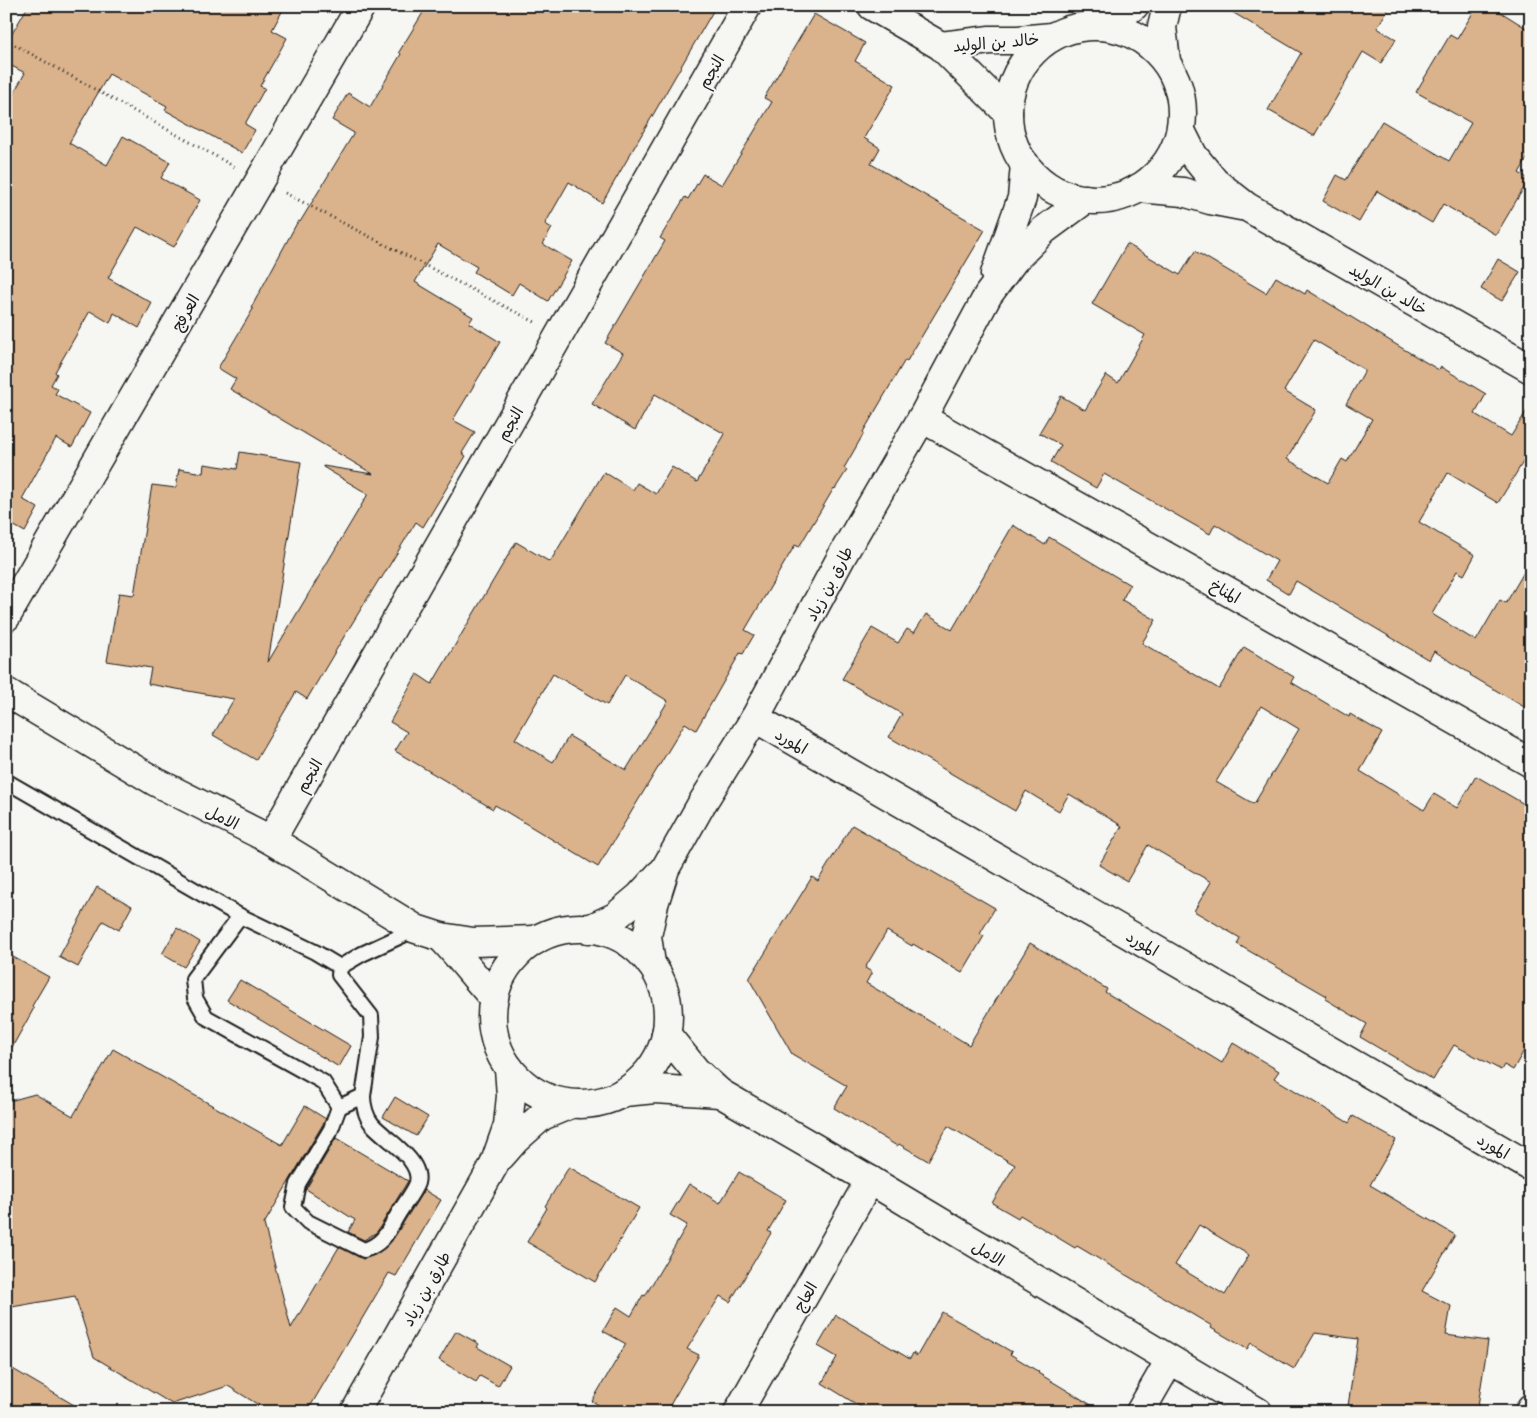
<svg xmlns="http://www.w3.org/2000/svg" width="1537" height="1418" viewBox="0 0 1537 1418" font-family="'Playpen Sans','Playpen Sans Arabic',sans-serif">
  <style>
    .building { fill: #dab28b; stroke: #1c1c1c; fill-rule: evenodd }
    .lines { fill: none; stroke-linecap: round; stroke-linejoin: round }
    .lane-casing { stroke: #1c1c1c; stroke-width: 18 }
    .street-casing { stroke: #1c1c1c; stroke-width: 31 }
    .path { stroke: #1c1c1c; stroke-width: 3; stroke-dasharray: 1 4; stroke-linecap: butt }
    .lane { stroke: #f6f6f2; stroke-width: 14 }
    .street { stroke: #f6f6f2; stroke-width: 28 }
    .labels { text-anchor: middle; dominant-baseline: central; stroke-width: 4; stroke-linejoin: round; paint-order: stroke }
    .street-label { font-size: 16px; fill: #1c1c1c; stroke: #f6f6f2 }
  </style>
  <rect width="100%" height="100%" fill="#f6f6f2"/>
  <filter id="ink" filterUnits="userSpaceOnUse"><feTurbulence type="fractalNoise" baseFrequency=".02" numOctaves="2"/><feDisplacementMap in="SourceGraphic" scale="10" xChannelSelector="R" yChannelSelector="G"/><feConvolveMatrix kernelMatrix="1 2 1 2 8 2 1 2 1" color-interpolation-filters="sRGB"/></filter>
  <g filter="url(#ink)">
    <g class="building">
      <polygon points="28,6 285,6 272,30 287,38 260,86 265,88 245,124 255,130 242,153 165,110 167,106 109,74 69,143 107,165 123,136 170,162 161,178 200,200 174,247 137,227 108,278 152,303 139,328 114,313 110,323 90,311 55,372 57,374 51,385 58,389 55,394 90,413 72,447 56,438 22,499 38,508 25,532 9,523 6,528 6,107 25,73 6,63 6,44"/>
      <polygon points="427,6 716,6 602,203 569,182 545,224 552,228 543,244 572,261 548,301 519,283 512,295 474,272 477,267 438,244 415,282 473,317 469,323 500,342 453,420 475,432 462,453 466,456 423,527 416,522 381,579 380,578 345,635 307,699 296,692 256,760 213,735 234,699 148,684 151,668 107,661 119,593 134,595 152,485 176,488 179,469 203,473 204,464 237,469 240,452 301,462 268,662 368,494 323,467 323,466 373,474 230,389 236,379 218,368 253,309 251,308 298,221 300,222 354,133 332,120 348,93 370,107 401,54 399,52"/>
      <polygon points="1222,6 1390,6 1377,28 1396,39 1381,63 1363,52 1314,136 1268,110 1301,53"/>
      <polygon points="1477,6 1491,6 1531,31 1531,152 1519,173 1529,179 1496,235 1443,204 1432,223 1377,191 1359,222 1323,201 1337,175 1346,180 1382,121 1449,161 1471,123 1416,92 1450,35 1457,39"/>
      <path d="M814 14 865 43 855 61 895 85 864 138 880 148 871 164 985 230 907 361 905 360 863 432 864 433 844 468 847 470 835 489 834 488 799 547 795 545 745 630 754 635 743 654 740 653 696 730 685 723 598 867 495 805 493 809 395 751 407 732 390 722 417 674 432 684 516 542 550 562 604 472 633 490 637 483 656 494 672 467 697 482 725 434 655 394 635 430 592 404 623 353 605 343 665 241 660 238 685 197 688 199 703 174 722 185 772 102 764 98ZM553 674 607 705 625 675 668 701 626 770 569 736 553 762 515 739Z"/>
      <path d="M1127 244 1180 275 1195 251 1266 293 1276 277 1305 294 1307 290 1405 350 1439 370 1441 367 1486 394 1475 414 1511 436 1531 404V449L1498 503 1448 473 1419 522 1475 555 1464 575 1457 571 1432 614 1476 641 1500 600 1506 603 1531 560V711L1470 675 1471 674 1434 651 1429 660 1296 581 1289 594 1266 580 1277 561 1215 524 1210 534 1104 474 1096 488 1051 462 1061 445 1039 433 1061 396 1085 410 1106 375 1118 383 1145 335 1092 304ZM1314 340 1365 370 1346 404 1372 419 1347 462 1342 459 1328 483 1287 459 1316 410 1284 391Z"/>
      <polygon points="1498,259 1520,272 1502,301 1481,289"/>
      <path d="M1013 525 1045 545 1049 537 1130 585 1122 600 1156 620 1142 643 1219 689 1244 647 1294 677 1291 682 1349 717 1350 714 1382 733 1360 771 1424 810 1434 794 1457 808 1476 776 1531 808V1038L1513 1070 1504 1065 1501 1070 1454 1045 1433 1080 1360 1037 1367 1024 1325 999 1327 996 1237 944 1240 938 1194 911 1211 882 1148 845 1127 881 1099 865 1122 826 1069 794 1059 811 1026 791 1015 811 889 737 902 714 842 679 872 628 898 643 907 629 914 633 926 614 952 630ZM1261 706 1299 729 1254 804 1216 782Z"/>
      <path d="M852 825 995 908 980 934 984 936 962 973 913 944 912 946 887 931 865 968 872 972 866 983 969 1045 1030 943 1107 989 1105 992 1222 1063 1233 1043 1279 1071 1274 1078 1349 1123 1353 1116 1396 1140 1370 1185 1455 1235 1422 1291 1451 1306 1446 1335 1488 1341 1477 1412H1383L1348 1406 1358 1339 1315 1333 1294 1369 1251 1343 1247 1349 1211 1328 1212 1326 1077 1246 1075 1248 1020 1215 1018 1218 992 1203 1015 1165 948 1126 928 1161 899 1144 897 1146 834 1108 847 1086 792 1054 749 979 812 877 818 881ZM1199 1225 1249 1255 1225 1295 1175 1265Z"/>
      <polygon points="97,887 132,906 119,930 103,921 78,967 59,957"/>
      <polygon points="177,928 200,942 184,967 162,954"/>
      <polygon points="6,953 49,977 32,1006 34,1008 6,1058"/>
      <polygon points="240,980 351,1046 339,1067 227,1000"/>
      <polygon points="113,1049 282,1145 305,1106 326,1119 264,1224 291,1328 339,1247 363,1259 375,1255 391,1242 424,1190 441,1200 396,1276 389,1273 307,1412 270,1412 228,1386 172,1404 94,1357 75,1296 6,1308 6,1102 35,1094 73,1116"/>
      <polygon points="395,1097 428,1117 416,1136 383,1117"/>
      <polygon points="336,1138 408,1181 377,1232 364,1240 348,1232 355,1220 306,1189"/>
      <polygon points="569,1167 639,1208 595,1282 527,1242 547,1208 545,1206"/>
      <polygon points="739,1172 786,1200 768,1231 771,1233 730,1302 720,1296 687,1349 699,1355 666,1412 610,1412 592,1401 626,1344 603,1331 617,1307 631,1316 643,1295 645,1296 687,1225 670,1215 689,1184 720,1203"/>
      <polygon points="942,1312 1012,1352 1010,1354 1039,1372 1038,1373 1103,1412 869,1412 822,1383 837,1357 818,1346 836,1315 910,1359 913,1353 917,1356"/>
      <polygon points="456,1331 479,1344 477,1347 510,1366 498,1386 480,1376 476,1382 439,1360"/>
      <polygon points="6,1365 86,1412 6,1412"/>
    </g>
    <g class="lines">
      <defs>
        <g id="lane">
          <polyline points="6,781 240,916 315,952 340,967 362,954 416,929"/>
          <polyline points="240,916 193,979 195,998 206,1017 323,1082 339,1107 363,1096 372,1037 371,1016 339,975 340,967"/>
          <path d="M339 1107 331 1129 298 1184 293 1207 308 1222 364 1250C383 1244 387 1233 397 1216 402 1207 414 1192 417 1183 423 1160 385 1139 372 1124 366 1117 363 1105 363 1096"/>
        </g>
        <g id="street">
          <polyline points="872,6 941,46 1008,113"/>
          <circle cx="1095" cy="113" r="87"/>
          <polyline points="1105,26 1134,6"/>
          <polyline points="941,46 990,40 1018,40 1052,37"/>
          <polyline points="1166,61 1162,27 1167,6"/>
          <polyline points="1181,131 1193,155 1215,182 1247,207 1531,369"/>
          <polyline points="1139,188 1183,192 1210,200 1241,206"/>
          <polyline points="995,274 1022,198 1025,164"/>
          <polyline points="922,418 1531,763"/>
          <polyline points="6,617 361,6"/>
          <polyline points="6,692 156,782 271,840 416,929 441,937 473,942 536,940"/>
          <polyline points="755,718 1531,1167"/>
          <polyline points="271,840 747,6"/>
          <circle cx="580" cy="1016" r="88"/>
          <polyline points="589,929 615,917 640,896 660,874"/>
          <path d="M441 937C460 957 475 978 494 998"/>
          <polyline points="651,964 647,936 654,904 665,869 701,805 755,718 843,554 922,418 988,295 1014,260 1044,230 1086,199"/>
          <polyline points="666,1034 696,1071 720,1093 870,1180 1258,1412"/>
          <polyline points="624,1092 655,1089 720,1093"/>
          <polyline points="501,1156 515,1140 542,1116 571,1104"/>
          <polyline points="355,1412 494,1165 508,1125 511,1096 509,1068"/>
          <polyline points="738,1412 870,1180"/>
          <polyline points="1140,1412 1170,1360"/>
          <polyline points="1529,1412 1531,1408"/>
        </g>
      </defs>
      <use href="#lane" class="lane-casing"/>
      <use href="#street" class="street-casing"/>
      <g class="path">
        <polyline points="6,40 235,167"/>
        <polyline points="285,193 535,322"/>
      </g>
      <use href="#lane" class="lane"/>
      <use href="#street" class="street"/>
    </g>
  </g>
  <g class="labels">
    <g class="street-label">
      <text transform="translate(996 41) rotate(-5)">خالد بن الوليد</text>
      <text transform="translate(710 71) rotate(-60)">النجم</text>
      <text transform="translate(1389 288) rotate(30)">خالد بن الوليد</text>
      <text transform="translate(184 312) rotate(-60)">العرفج</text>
      <text transform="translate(509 423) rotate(-60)">النجم</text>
      <text transform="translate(828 583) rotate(-62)">طارق بن زياد</text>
      <text transform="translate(1226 590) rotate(30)">المناخ</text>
      <text transform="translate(792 740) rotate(30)">المورد</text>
      <text transform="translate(308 775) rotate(-60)">النجم</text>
      <text transform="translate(223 816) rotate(27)">الامل</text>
      <text transform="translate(1143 942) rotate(30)">المورد</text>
      <text transform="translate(1494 1145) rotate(30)">المورد</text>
      <text transform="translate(989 1252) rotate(31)">الامل</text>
      <text transform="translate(425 1288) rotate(-61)">طارق بن زياد</text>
      <text transform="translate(804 1296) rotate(-60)">العاج</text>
    </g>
  </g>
  <rect width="1537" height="1418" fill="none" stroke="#f6f6f2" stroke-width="25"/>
  <rect x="12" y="12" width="1512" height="1393" fill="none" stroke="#1c1c1c" stroke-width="2" filter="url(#ink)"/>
</svg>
